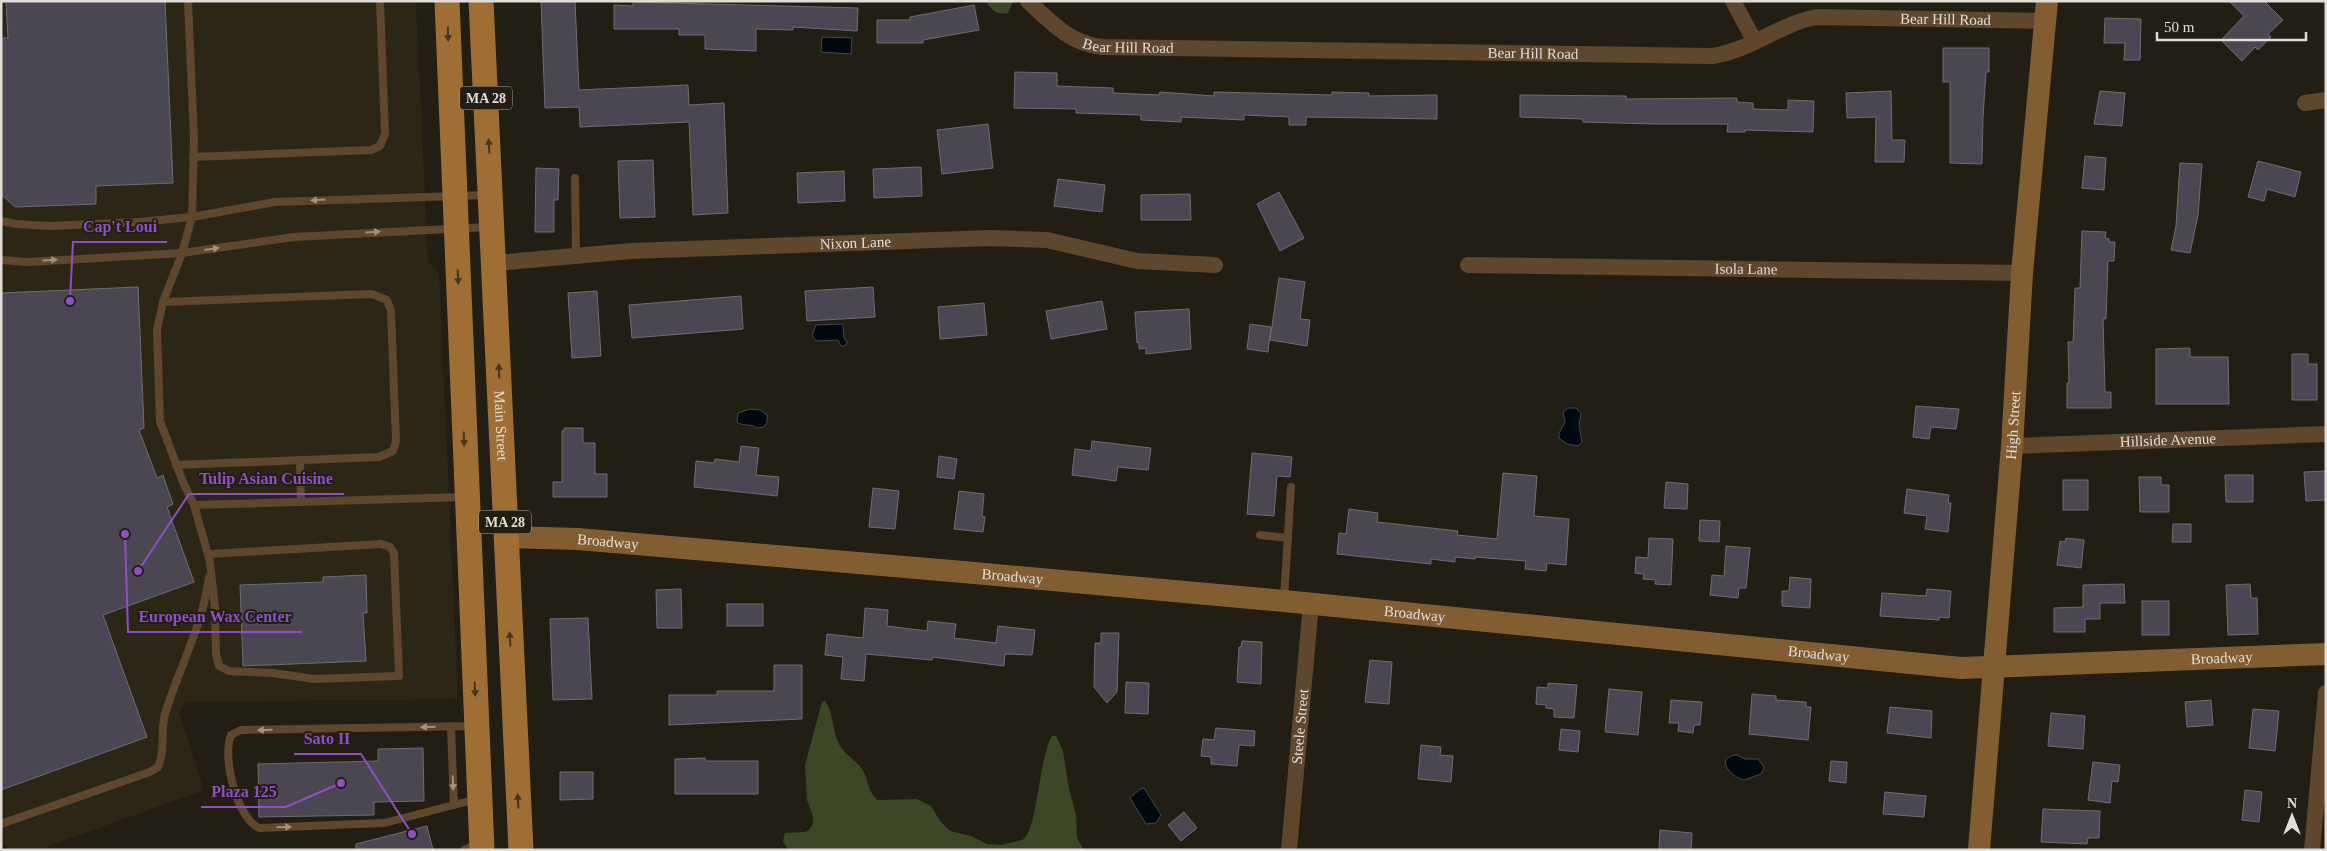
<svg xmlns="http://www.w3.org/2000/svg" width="2327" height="851" viewBox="0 0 2327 851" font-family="Georgia,serif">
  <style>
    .built { fill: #2c2616 }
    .forest { fill: #3d4625 }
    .water { fill: #00090e; stroke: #43494a }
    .building { fill: #4a4752; stroke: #6f6b77 }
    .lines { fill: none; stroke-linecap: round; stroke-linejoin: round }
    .lane { stroke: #5e472d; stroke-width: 8 }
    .street { stroke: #5e472d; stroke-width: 16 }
    .secondary { stroke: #825d32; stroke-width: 22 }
    .primary { stroke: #9e6e35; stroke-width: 25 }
    .oneway { fill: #47361e }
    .oneway2 { fill: #9f9282 }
    .labels { text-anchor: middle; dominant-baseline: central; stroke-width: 4; stroke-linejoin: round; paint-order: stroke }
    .shield { fill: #221e14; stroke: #a7a49c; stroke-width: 1 }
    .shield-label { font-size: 14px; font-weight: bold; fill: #e0ddd7 }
    .street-label { font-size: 15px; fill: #e0ddd7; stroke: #221e14 }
    .leader { fill: none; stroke: #8f4fc4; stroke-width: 2 }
    .callout-dot { fill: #8f4fc4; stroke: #221e14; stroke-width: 2 }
    .callout-label { font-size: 16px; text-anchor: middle; font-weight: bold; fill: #8f4fc4; stroke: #221e14; stroke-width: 4; stroke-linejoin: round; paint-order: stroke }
  </style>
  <rect width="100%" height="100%" fill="#221e14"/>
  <polygon class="built" points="1,1 416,1 428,262 435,267 439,275 458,699 186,702 179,712 204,790 38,850 18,850 1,844"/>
  <g class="forest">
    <path d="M986 1H1013L1008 13C997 15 992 11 986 1Z"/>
    <path d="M825 701C834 713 832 729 838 742 843 754 855 759 862 769 869 779 867 792 878 800L917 799 931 806 940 821 950 831 971 836 987 844 1001 845 1022 840C1037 835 1039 756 1052 736H1056L1063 751 1069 789 1076 814 1077 838 1084 850H797L787 848 783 841 785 833 805 832 808 831 813 824V816L807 800 805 765 822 702Z"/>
  </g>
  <g class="water">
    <polygon points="822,37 852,38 851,54 821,52"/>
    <polygon points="843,324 844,338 847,342 845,346 841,346 838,340 816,341 812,335 816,325"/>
    <polygon points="1568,408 1576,408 1581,413 1579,424 1582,442 1578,446 1567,444 1559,438 1559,433 1565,422 1563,412"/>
    <path d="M750 409 760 410 767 415V422L764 427 757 428C751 423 744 427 737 422L738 413Z"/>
    <path d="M1737 755 1745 759H1758L1764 767 1761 774 1744 780C1730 777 1714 757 1737 755Z"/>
    <polygon points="1144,788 1161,815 1156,823 1146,824 1130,798 1140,789"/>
  </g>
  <g class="building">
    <polygon points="6,1 165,1 173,183 96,186 96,204 15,207 1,194 1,38 8,38"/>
    <polygon points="541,1 575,1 579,90 688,85 689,105 724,103 728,213 693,215 689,122 580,127 579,107 545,108"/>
    <polygon points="2229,1 2264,1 2283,20 2268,34 2271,37 2258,50 2255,47 2242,61 2221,40 2244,16"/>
    <polygon points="633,2 858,8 857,31 793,27 793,30 756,29 756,51 705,49 705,35 679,35 679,29 614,29 614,5 633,6"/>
    <polygon points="974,5 979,30 923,40 923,43 877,43 877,20 910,20 910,17"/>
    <polygon points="2105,18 2141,19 2140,60 2124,60 2125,43 2104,43"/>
    <polygon points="1943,48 1989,48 1989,72 1986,72 1983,117 1982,164 1950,163 1950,82 1943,82"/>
    <polygon points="1015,72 1057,73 1057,86 1113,88 1113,93 1159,95 1160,92 1214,96 1214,92 1332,95 1332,92 1369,93 1369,96 1437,95 1437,119 1306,117 1306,125 1289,125 1289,117 1244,115 1244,120 1181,117 1181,122 1141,120 1141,115 1076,113 1076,109 1014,108"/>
    <polygon points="1891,91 1892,140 1905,140 1904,162 1875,162 1876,117 1847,118 1846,93"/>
    <polygon points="2100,91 2125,93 2122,126 2094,124"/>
    <polygon points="1520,95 1626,96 1626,99 1737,98 1737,102 1753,103 1753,109 1788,110 1788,100 1814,101 1813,132 1745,130 1745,132 1727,132 1728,124 1655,124 1583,122 1583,119 1520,117"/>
    <polygon points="988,124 993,168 942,174 937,130"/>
    <polygon points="2085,156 2106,158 2104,190 2082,188"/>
    <polygon points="653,160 655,217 620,218 618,161"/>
    <polygon points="2258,161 2301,172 2295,197 2267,189 2264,201 2248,197"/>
    <polygon points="2180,163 2202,164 2198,215 2190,253 2171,250 2176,226"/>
    <polygon points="921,167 922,196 874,198 873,169"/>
    <polygon points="536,168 559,169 558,200 554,200 554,232 535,232"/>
    <polygon points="844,171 845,201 798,203 797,173"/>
    <polygon points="1058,179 1105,185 1102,212 1054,206"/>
    <polygon points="1279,192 1304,238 1280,251 1257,204"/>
    <polygon points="1190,194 1191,220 1141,220 1141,195"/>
    <polygon points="2082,231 2106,232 2105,238 2109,239 2109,242 2115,242 2114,261 2108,261 2106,319 2103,319 2105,392 2111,392 2111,408 2067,408 2067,383 2069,383 2068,342 2073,342 2075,288 2080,288"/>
    <polygon points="1279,278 1305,282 1300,319 1310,320 1307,346 1270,340"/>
    <polygon points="138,287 144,428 139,430 157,478 163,475 168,490 173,504 167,507 194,582 103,615 147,737 1,790 1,293"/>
    <polygon points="873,287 875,317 807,321 805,291"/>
    <polygon points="597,291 601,356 572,358 568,293"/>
    <polygon points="741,296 743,329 632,338 629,305"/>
    <polygon points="1102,301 1107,329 1051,339 1046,311"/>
    <polygon points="984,303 987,335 940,339 938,307"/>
    <polygon points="1189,309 1191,349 1146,354 1146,348 1139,349 1139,342 1137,343 1135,312"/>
    <polygon points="1250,324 1271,327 1268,352 1247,349"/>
    <polygon points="2190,348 2190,357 2228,357 2229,404 2156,404 2156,349"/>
    <polygon points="2292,354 2308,354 2308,364 2317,364 2317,400 2292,400"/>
    <polygon points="1916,406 1959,409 1956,429 1931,427 1929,439 1913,437"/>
    <polygon points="564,428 583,428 583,443 595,443 595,474 607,474 607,497 553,497 553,482 562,482 562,431 564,431"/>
    <polygon points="1092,441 1151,448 1148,470 1118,467 1116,481 1072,475 1075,449 1091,451"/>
    <polygon points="741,446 759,448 756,475 779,477 777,496 694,487 696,461 714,463 715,459 739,462"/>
    <polygon points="1252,453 1292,457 1290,477 1277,476 1274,516 1247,514"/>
    <polygon points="939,456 957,459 954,479 937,477"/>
    <polygon points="2326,471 2326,500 2306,501 2304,472"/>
    <polygon points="1503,473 1537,476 1534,516 1569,519 1566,565 1547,563 1546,571 1525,569 1526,561 1475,557 1475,559 1455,557 1455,562 1431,559 1431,564 1337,554 1339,533 1346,534 1349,509 1378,513 1377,522 1458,531 1457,535 1497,539"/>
    <polygon points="2225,475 2253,475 2253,502 2226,502"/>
    <polygon points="2139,477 2161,477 2161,485 2169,485 2169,512 2140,512"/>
    <rect x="2063" y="480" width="25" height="30"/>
    <polygon points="1666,482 1688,484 1687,509 1664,508"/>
    <polygon points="873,488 899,491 895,529 869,527"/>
    <polygon points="1907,489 1949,495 1948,503 1951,503 1948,532 1925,529 1927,516 1904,513"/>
    <polygon points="959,491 984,494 982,516 985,517 983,532 954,529"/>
    <polygon points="1700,520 1720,521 1719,542 1699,541"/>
    <polygon points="2173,524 2191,524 2191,542 2172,542"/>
    <polygon points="1649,538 1673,539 1671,585 1655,584 1656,580 1643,579 1644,574 1635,573 1636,557 1648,558"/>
    <polygon points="2066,538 2084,540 2081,568 2057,565 2060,541 2065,542"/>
    <polygon points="1726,546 1750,548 1746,588 1739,588 1738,598 1710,595 1712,575 1724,576"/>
    <polygon points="366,575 367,613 363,613 366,661 243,666 240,585 323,582 323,577"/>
    <polygon points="1790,577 1811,579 1810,608 1782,606 1782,591 1789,591"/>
    <polygon points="2124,584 2125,603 2100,603 2100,619 2085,619 2085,632 2054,632 2054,608 2083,607 2083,585"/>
    <polygon points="2250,584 2251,598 2257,598 2258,634 2228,635 2226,585"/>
    <polygon points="681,589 682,628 657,628 656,590"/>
    <polygon points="1927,589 1951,591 1949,618 1939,617 1939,620 1880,616 1882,593 1926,596"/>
    <rect x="2142" y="601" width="27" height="34"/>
    <rect x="727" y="604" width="36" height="22"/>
    <polygon points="865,608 888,610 887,626 927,631 928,621 956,624 954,638 996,643 998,626 1035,630 1032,655 1005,654 1004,666 933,657 932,660 866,654 864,681 841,679 843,657 825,655 827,634 863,638"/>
    <polygon points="588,618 592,699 553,700 550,619"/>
    <polygon points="1101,633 1119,633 1117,692 1107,703 1094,687 1095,643 1101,643"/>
    <polygon points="1242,641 1262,642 1261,684 1237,682 1239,647 1241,647"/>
    <polygon points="1370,660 1392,662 1389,704 1365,702"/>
    <polygon points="774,665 802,665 802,719 669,725 669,695 717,695 717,691 774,691"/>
    <polygon points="1126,682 1149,683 1148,714 1125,713"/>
    <polygon points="1548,683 1577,685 1574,718 1554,717 1554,709 1546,708 1546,705 1536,704 1537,687 1548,688"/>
    <polygon points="1609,689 1642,692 1638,735 1605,732"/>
    <polygon points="1752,694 1776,696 1776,700 1806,702 1806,707 1811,707 1808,740 1749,734"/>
    <polygon points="1671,700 1702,702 1700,725 1694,725 1693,733 1678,731 1679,723 1669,723"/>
    <polygon points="2211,700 2213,725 2187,727 2185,702"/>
    <polygon points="1890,707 1932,711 1931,738 1887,733"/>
    <polygon points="2253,709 2279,711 2275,751 2249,748"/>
    <polygon points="2051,713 2085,716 2083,749 2048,746"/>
    <polygon points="1216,728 1255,731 1254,746 1239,745 1237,766 1211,764 1211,757 1201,756 1203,739 1214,740"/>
    <polygon points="1561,729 1580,731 1578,752 1559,750"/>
    <polygon points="1421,745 1441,747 1440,755 1453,756 1451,782 1418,779"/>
    <polygon points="423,748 424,801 374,802 374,815 259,817 258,764 378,761 378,749"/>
    <polygon points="705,758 706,761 758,761 758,794 675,794 675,759"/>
    <polygon points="1831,761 1847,762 1846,783 1829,781"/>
    <polygon points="2093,762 2120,765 2118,782 2112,781 2110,803 2088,800"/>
    <polygon points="560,772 593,772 593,799 560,800"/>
    <polygon points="2245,790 2262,792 2259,822 2242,820"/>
    <polygon points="1885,792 1926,796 1924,817 1883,814"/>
    <polygon points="2043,809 2100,811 2099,838 2088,838 2087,844 2041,842"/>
    <polygon points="1184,812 1197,828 1181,841 1168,825"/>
    <polygon points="427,826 433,850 356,850 356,844"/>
    <polygon points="1660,830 1692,833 1691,850 1659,850"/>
  </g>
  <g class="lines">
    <g class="lane">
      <polyline points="188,1 194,139 192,217 182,253 163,302 157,330 160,421 183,482 194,505 464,497"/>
      <polyline points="193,157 371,150 380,146 385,134 380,1"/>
      <polyline points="575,178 576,255"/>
      <polyline points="1,221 16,224 49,226 139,222 192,217 275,202 487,195"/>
      <polyline points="1,260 29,262 182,253 294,237 487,227"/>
      <polyline points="163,302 372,294 387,300 391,311 396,441 393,451 379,457 176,465"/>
      <polyline points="300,460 301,502"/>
      <polyline points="194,505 209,558"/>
      <polyline points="1260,535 1288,538"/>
      <polygon points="381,544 390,547 394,553 399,676 315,679 272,673 229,671 219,666 216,654 215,608 209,554"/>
      <polyline points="1284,599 1291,487"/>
      <polyline points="451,726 454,805"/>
      <path d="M474 726 241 730 231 735C222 757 236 817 259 828L384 823 477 799"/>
      <path d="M1 824 150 772 158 767C166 750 160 731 165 714 179 668 203 625 209 577"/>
      <polyline points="464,850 478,843"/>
    </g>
    <g class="street">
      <path id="s1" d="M1028 1C1051 22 1070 44 1102 47L1712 56C1749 51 1780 24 1816 17L2045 21"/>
      <polyline points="1733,1 1755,42"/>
      <polyline points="2305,103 2326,100"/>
      <path id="s2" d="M495 263 631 251 990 238 1047 240 1137 261 1215 265"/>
      <path id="s3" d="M1468 265 2022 273"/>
      <path id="s4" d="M2012 446 2326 434"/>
      <path id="s5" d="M1289 850 1311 604"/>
      <polyline points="2312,850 2326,693"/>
    </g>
    <g class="secondary">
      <path id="s6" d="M506 537 578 539 963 572 1284 601 1961 668 2326 654"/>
      <path id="s7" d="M1979 850 2012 446 2022 273 2047 1"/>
    </g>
    <g class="primary">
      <polyline points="447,1 482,850"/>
      <path id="s8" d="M481 1 521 850"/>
    </g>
  </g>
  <defs><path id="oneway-solid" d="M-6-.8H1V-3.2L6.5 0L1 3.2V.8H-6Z" transform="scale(1.25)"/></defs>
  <g class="oneway">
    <use href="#oneway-solid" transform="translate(448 34) rotate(88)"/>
    <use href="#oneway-solid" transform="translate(489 146) rotate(-93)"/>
    <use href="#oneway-solid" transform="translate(458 277) rotate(88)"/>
    <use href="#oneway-solid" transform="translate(499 371) rotate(-92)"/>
    <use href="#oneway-solid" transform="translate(464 439) rotate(88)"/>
    <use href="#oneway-solid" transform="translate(510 639) rotate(-93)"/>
    <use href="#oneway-solid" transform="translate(475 689) rotate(87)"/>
    <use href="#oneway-solid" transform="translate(518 801) rotate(-93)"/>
  </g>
  <g class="oneway2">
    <use href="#oneway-solid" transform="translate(318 200) rotate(176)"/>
    <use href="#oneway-solid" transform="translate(373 232) rotate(-3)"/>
    <use href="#oneway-solid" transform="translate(212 249) rotate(-8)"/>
    <use href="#oneway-solid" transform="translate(50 260) rotate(-3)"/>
    <use href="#oneway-solid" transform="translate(428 727) rotate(179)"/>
    <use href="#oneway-solid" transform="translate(265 730) rotate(179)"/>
    <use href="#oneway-solid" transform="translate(453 783) rotate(88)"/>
    <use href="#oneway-solid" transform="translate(284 827) rotate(-2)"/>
  </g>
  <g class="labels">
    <g class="shield">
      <rect x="460" y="86.5" width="52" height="23" rx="4"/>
      <rect x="479" y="510.5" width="52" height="23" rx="4"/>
    </g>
    <g class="shield-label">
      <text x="486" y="98">MA 28</text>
      <text x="505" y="522">MA 28</text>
    </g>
    <g class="street-label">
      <text stroke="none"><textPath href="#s1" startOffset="940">Bear Hill Road</textPath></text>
      <text stroke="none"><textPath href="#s1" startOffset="115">Bear Hill Road</textPath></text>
      <text stroke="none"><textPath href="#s1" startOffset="520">Bear Hill Road</textPath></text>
      <text stroke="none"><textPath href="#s2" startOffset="361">Nixon Lane</textPath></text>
      <text stroke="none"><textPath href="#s3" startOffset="278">Isola Lane</textPath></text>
      <text stroke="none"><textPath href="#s8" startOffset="425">Main Street</textPath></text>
      <text stroke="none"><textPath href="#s7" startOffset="426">High Street</textPath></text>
      <text stroke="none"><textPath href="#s4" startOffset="156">Hillside Avenue</textPath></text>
      <text stroke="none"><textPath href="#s6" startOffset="102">Broadway</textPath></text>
      <text stroke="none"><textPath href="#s6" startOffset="508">Broadway</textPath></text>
      <text stroke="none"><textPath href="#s6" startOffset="912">Broadway</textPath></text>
      <text stroke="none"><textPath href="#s6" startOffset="1318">Broadway</textPath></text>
      <text stroke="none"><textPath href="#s6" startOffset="1722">Broadway</textPath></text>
      <text stroke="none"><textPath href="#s5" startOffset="124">Steele Street</textPath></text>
    </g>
  </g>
  <path class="leader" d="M70 301L73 242H167M138 571L189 494H344M125 534L128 632H302M412 834L361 754H294M341 783L286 807H201"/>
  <g class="callout-dot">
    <circle cx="70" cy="301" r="5"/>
    <circle cx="138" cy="571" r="5"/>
    <circle cx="125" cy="534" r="5"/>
    <circle cx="412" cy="834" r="5"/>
    <circle cx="341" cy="783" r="5"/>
  </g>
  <g class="callout-label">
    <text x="120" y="232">Cap't Loui</text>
    <text x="266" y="484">Tulip Asian Cuisine</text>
    <text x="215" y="622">European Wax Center</text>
    <text x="327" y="744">Sato II</text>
    <text x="244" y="797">Plaza 125</text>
  </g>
  <rect width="2327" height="851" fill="none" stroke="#e0ddd7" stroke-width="5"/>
  <g transform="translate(2292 816)" stroke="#221e14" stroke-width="4" paint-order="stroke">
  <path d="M0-4L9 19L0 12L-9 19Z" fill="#e0ddd7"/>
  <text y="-8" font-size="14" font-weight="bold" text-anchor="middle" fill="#e0ddd7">N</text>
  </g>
  <path d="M2157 32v8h149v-8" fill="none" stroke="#e0ddd7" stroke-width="2.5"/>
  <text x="2164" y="32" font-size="15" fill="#e0ddd7" stroke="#221e14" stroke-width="4" paint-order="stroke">50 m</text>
</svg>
